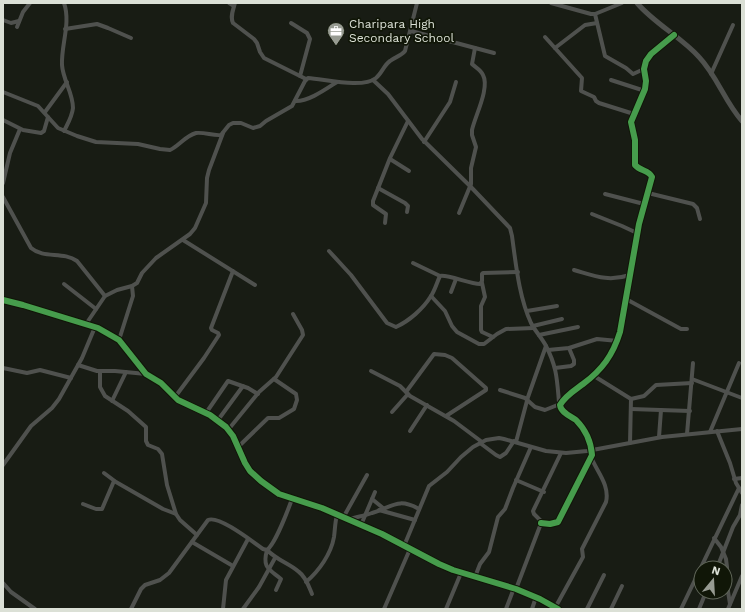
<svg xmlns="http://www.w3.org/2000/svg" width="745" height="612" viewBox="0 0 745 612" font-family="'Work Sans',sans-serif">
  <style>
    .lines { fill: none; stroke-linecap: round; stroke-linejoin: round }
    .minor { stroke: #4f514e; stroke-width: 4 }
    .tertiary { stroke: #4f514e; stroke-width: 5 }
    .cycleway-casing { stroke: #101607; stroke-width: 8 }
    .cycleway { stroke: #469c4c; stroke-width: 6 }
    .labels { text-anchor: middle; dominant-baseline: central; stroke-width: 3.5; stroke-linejoin: round; paint-order: stroke }
    .poi-label { font-size: 12px; fill: #dbe0d6; stroke: #101607; text-anchor: start }
  </style>
  <rect width="100%" height="100%" fill="#181c14"/>
  <g class="lines">
    <g class="minor">
      <polyline points="229,3 234,6"/>
      <path d="M235 3C233 10 230 17 233 23L254 39 257 43 260 52 264 58 306 79"/>
      <polyline points="551,3 591,14 595,14 622,3"/>
      <polyline points="595,14 605,56 626,68 633,74 644,69"/>
      <polyline points="3,20 11,23 19,21"/>
      <polyline points="291,23 307,33 310,39 300,76"/>
      <polyline points="17,27 23,12 30,3"/>
      <polyline points="65,29 97,24 108,28 131,38"/>
      <polyline points="411,31 494,53"/>
      <polyline points="545,37 582,78 581,91 594,97 596,101 599,103 634,114"/>
      <polyline points="555,48 585,25 597,23"/>
      <polyline points="711,74 733,25"/>
      <path d="M373 80 388 94 422 139 471 187 510 228 512 236C516 265 519 297 531 323 535 331 542 338 546 346 557 367 557 380 559 402L560 405"/>
      <polyline points="611,80 645,91"/>
      <path d="M3 92 38 106 58 128 77 136 96 142 138 144 160 149 170 150C179 146 185 136 196 133 205 132 213 136 221 135L229 125 233 123H241L253 128 260 126 266 121 292 106 305 81 308 78C325 79 362 89 376 78 382 73 384 65 390 61 395 57 401 56 405 51L417 3"/>
      <path d="M295 101C308 102 326 89 337 82"/>
      <polyline points="45,112 67,82"/>
      <polyline points="3,120 23,130 41,133 44,131 48,117"/>
      <path d="M64 131C68 123 72 117 73 108 73 93 63 80 62 65 61 45 71 23 64 3"/>
      <polyline points="424,142 450,102 456,82"/>
      <polyline points="390,159 409,171"/>
      <polyline points="3,183 10,153 20,129"/>
      <polyline points="378,188 405,203 408,206 407,212"/>
      <polyline points="648,193 693,204 697,208 700,219"/>
      <polyline points="605,194 644,204"/>
      <path d="M3 197 31 248C44 259 63 251 77 261L105 296"/>
      <path d="M459 213 471 184V168L476 147 472 135V130C475 116 490 88 483 75 481 70 475 67 472 64L475 48"/>
      <polyline points="592,214 622,226 637,233"/>
      <polyline points="385,223 386,214 373,205 373,201 390,158 408,121"/>
      <polyline points="183,240 255,285"/>
      <path d="M329 251 351 275 387 323 396 327C409 321 423 309 431 296 435 290 437 282 440 276 447 274 470 284 480 284L482 281V274L483 273 518 272"/>
      <polyline points="413,263 440,276"/>
      <path d="M574 270C595 276 608 282 630 275"/>
      <polyline points="482,283 485,297 481,306 481,330 482,332 493,337"/>
      <polyline points="64,284 96,309"/>
      <polyline points="451,292 456,279"/>
      <polyline points="431,296 445,311 452,326 457,332 479,344 484,344 497,334 506,329 534,328"/>
      <polyline points="626,299 681,329 687,329"/>
      <polyline points="3,300 23,305 98,328 119,340 146,374 161,383 178,400 210,415 226,427 233,436 245,463 250,471 261,481 279,494 322,508 382,534 439,564 453,570 516,589 540,599 558,609"/>
      <polyline points="527,311 557,306"/>
      <polyline points="86,324 105,296 117,290 132,286 137,283 142,273 156,258 190,234 195,228 206,203 207,178 209,170 223,133"/>
      <polyline points="533,326 562,319"/>
      <polyline points="539,335 578,327"/>
      <polyline points="119,340 133,296 132,286"/>
      <polyline points="548,350 569,348 597,339 618,341"/>
      <polyline points="78,365 97,371 115,371 146,374"/>
      <polyline points="3,368 27,373 40,370 71,378"/>
      <polyline points="555,368 571,366 574,364 574,360 569,348"/>
      <polyline points="100,371 100,387 105,396 128,411 146,427 146,441 148,445 158,449 162,454 167,485 176,514 180,520 197,535"/>
      <polyline points="371,371 400,386 410,396 454,421 482,442"/>
      <polyline points="594,376 631,399 630,443"/>
      <polyline points="692,379 742,398"/>
      <polyline points="500,390 525,398 535,407 545,410 560,404"/>
      <polyline points="406,392 434,354 445,355 452,358 486,388 486,390 446,416"/>
      <polyline points="175,397 204,358 219,335 218,333 212,330 211,328 233,271"/>
      <polyline points="631,399 644,396 656,385 692,383"/>
      <polyline points="112,401 126,372"/>
      <polyline points="631,409 690,411"/>
      <polyline points="392,412 408,394"/>
      <polyline points="206,413 228,381 248,388 258,394"/>
      <polyline points="218,420 243,386"/>
      <polyline points="228,430 259,392 276,377 303,335 302,330 293,314"/>
      <polyline points="410,431 427,405"/>
      <polyline points="717,431 730,463 736,483 742,493"/>
      <polyline points="710,432 739,363"/>
      <polyline points="687,434 693,363"/>
      <polyline points="659,437 661,410"/>
      <polyline points="516,442 528,397 546,346"/>
      <polyline points="480,443 496,455 500,457 506,453 514,441"/>
      <polyline points="238,447 268,418 279,418 294,409 297,400 296,394 274,379"/>
      <polyline points="3,465 31,426 52,408 59,399 82,358 95,327"/>
      <polyline points="104,473 116,482 163,509 176,514"/>
      <polyline points="734,479 742,478"/>
      <polyline points="516,480 544,492"/>
      <polyline points="372,499 383,508"/>
      <polyline points="83,504 96,509 102,509 114,481"/>
      <polyline points="379,510 415,520"/>
      <polyline points="343,518 367,475"/>
      <path d="M347 520C355 517 364 516 372 513 393 507 397 497 419 509"/>
      <path d="M541 523 550 524 558 522 592 455C591 442 585 429 576 420 571 416 561 413 560 405 565 396 575 390 583 384 602 370 613 355 620 332L639 224 652 177C649 170 640 171 635 165V140L631 122 645 89 646 81 644 69 646 61 651 54 674 35"/>
      <polyline points="361,525 375,492"/>
      <polyline points="714,538 721,547 726,559 727,567 727,585 730,604"/>
      <polyline points="192,542 233,566"/>
      <polyline points="404,546 429,486 447,472 461,457 473,447 486,440 499,438 504,439 546,451 566,453 587,451 662,437 742,429"/>
      <polyline points="717,568 733,527 740,515 742,505"/>
      <polyline points="475,577 480,564 489,552 498,517 505,509 513,488 531,447"/>
      <path d="M306 582C319 571 331 554 334 537 335 530 335 522 337 515"/>
      <polyline points="3,583 11,592 35,609"/>
      <polyline points="516,589 540,526 541,521 534,514 533,511 561,453"/>
      <path d="M276 590 281 579C269 569 262 568 267 550 278 561 289 563 299 572 306 577 309 587 312 594"/>
      <path d="M555 608 583 557 582 549 606 502C610 485 597 472 591 457"/>
      <path d="M131 609 141 589 145 585 160 580 169 573 208 520C219 515 253 542 263 549L267 550C275 544 288 510 292 499"/>
      <polyline points="223,609 226,580 248,539"/>
      <polyline points="243,609 259,587 275,558"/>
      <polyline points="384,609 410,549"/>
      <polyline points="446,609 461,573"/>
      <polyline points="506,609 514,588"/>
      <polyline points="532,609 536,597"/>
      <polyline points="587,609 604,575"/>
      <polyline points="611,609 622,586"/>
      <polyline points="681,609 739,488"/>
      <polyline points="699,609 706,592"/>
      <polyline points="728,609 742,576"/>
    </g>
    <path class="tertiary" d="M637 3C655 24 681 37 699 57 717 76 725 102 742 121"/>
    <defs>
      <g id="cycleway">
        <polyline points="3,300 23,305 98,328 119,340 146,374 161,383 178,400 210,415 226,427 233,436 245,463 250,471 261,481 279,494 322,508 382,534 439,564 453,570 516,589 540,599 558,609"/>
        <path d="M541 523 550 524 558 522 592 455C591 442 585 429 576 420 571 416 561 413 560 405 565 396 575 390 583 384 602 370 613 355 620 332L639 224 652 177C649 170 640 171 635 165V140L631 122 645 89 646 81 644 69 646 61 651 54 674 35"/>
      </g>
    </defs>
    <use href="#cycleway" class="cycleway-casing"/>
    <use href="#cycleway" class="cycleway"/>
  </g>
  <defs>
    <symbol id="office-pin" viewBox="-11 -11 22 30"><path d="M0 17L-7.5 6A9.5 9.5 0 1 1 7.5 6Z" fill="#979b92" stroke="#101607"/><path d="M-6-3h4V-5.5h4V-3h4V5H-6ZM-1-4.5V-3h2v-1.5ZM-6 0V1H6V0Z" fill="#fff"/></symbol>
  </defs>
  <g fill-rule="evenodd">
    <use href="#office-pin" x="326" y="21" width="20" height="27"/>
  </g>
  <g class="labels">
    <g class="poi-label">
      <text x="349" y="24">Charipara High<tspan x="349" dy="14">Secondary School</tspan></text>
    </g>
  </g>
  <rect width="745" height="612" fill="none" stroke="#dbe0d6" stroke-width="8"/>
  <g transform="translate(713 580) rotate(18)"><circle r="19" fill="#101607" stroke="#61675a"/>
  <path d="M0-3L7 15L0 10L-7 15Z" fill="#979b92"/>
  <text y="-6" font-size="11" font-weight="bold" text-anchor="middle" fill="#dbe0d6">N</text>
  </g>
</svg>
